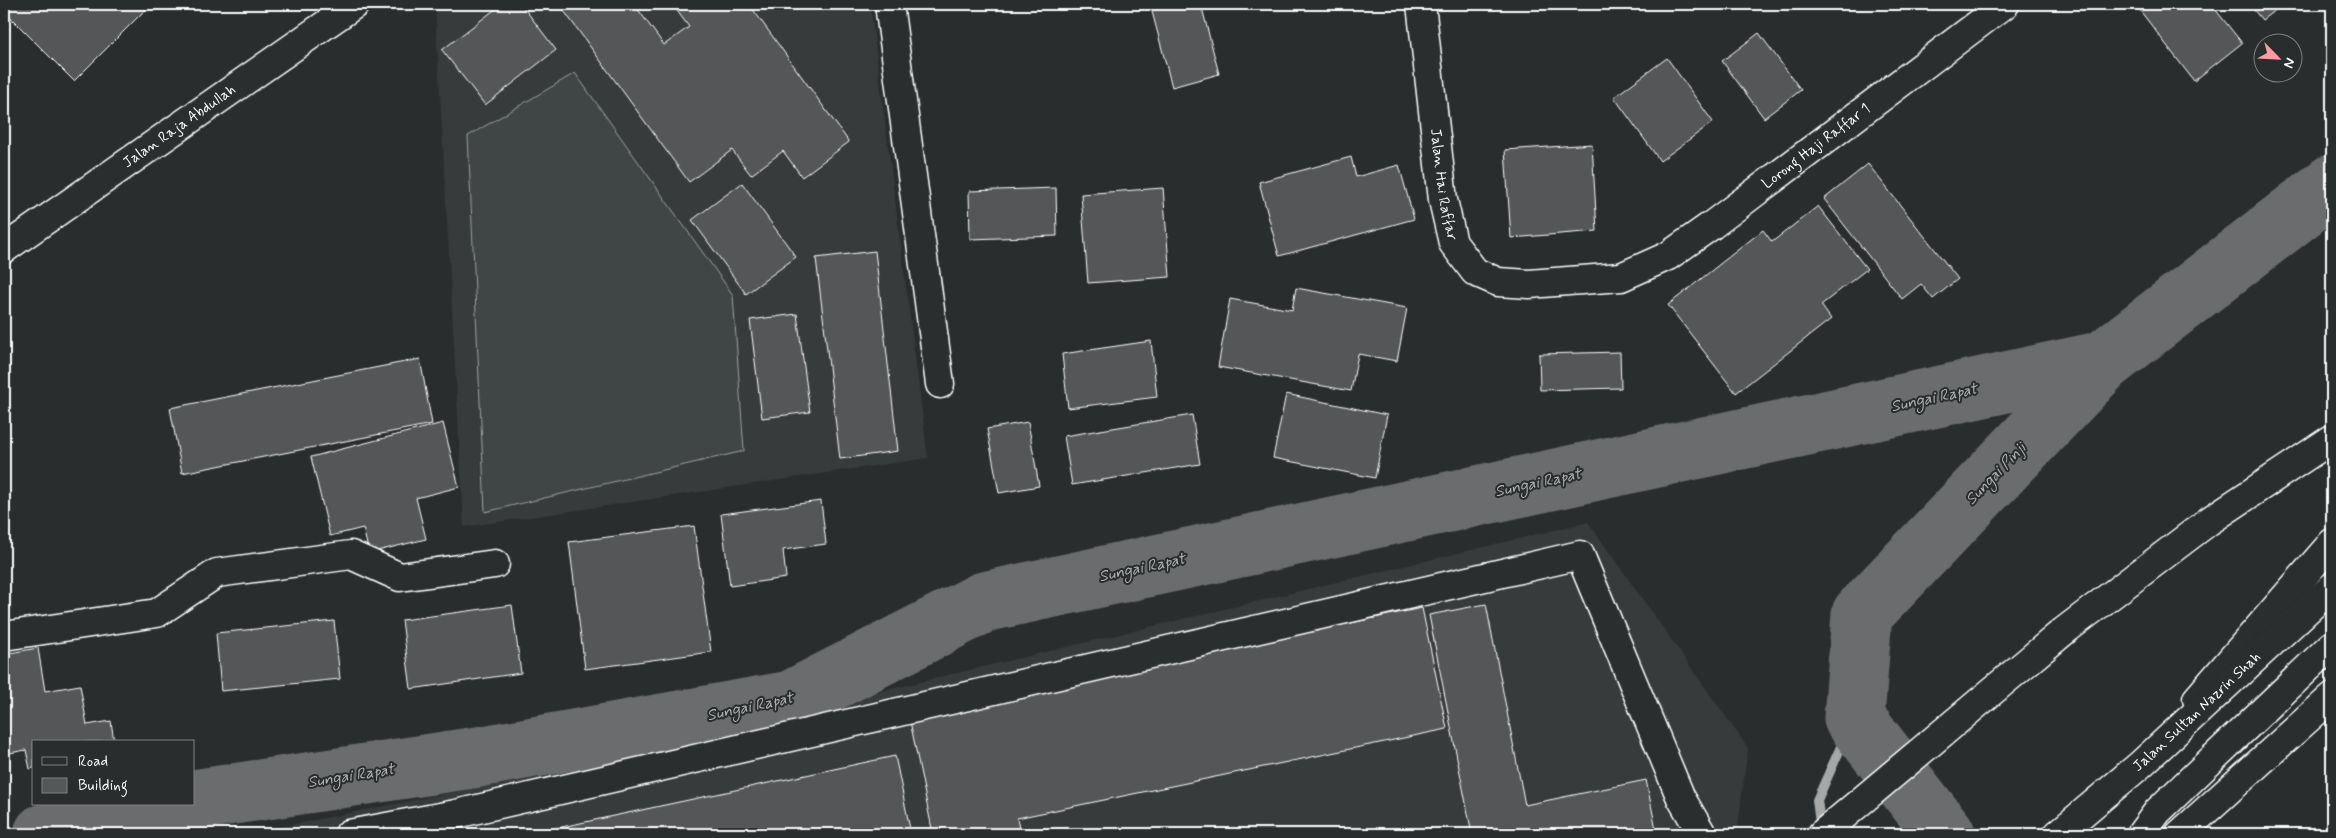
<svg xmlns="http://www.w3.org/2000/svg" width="2336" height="838" viewBox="0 0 2336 838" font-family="Mynerve,sans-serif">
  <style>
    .built { fill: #373a3b }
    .pitch { fill: #414445; stroke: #a0a2a2 }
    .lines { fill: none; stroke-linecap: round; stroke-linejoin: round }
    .stream { stroke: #a6a7a7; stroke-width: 10 }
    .river { stroke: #6a6c6d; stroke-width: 61 }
    .building { fill: #555758; stroke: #fff }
    .minor-casing { stroke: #fff; stroke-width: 31 }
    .highway-casing { stroke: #fff; stroke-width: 31 }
    .minor { stroke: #2a2d2e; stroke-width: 28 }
    .highway { stroke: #2a2d2e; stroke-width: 28 }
    .labels { text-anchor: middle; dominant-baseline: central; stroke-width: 4; stroke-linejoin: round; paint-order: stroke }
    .street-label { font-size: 15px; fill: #fff; stroke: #2a2d2e }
    .water-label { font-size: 16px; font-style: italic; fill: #b4b6b6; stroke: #2a2d2e }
  </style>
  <rect width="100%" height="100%" fill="#2a2d2e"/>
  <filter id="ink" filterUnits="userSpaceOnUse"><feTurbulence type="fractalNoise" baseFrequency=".02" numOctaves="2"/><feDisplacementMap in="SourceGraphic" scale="10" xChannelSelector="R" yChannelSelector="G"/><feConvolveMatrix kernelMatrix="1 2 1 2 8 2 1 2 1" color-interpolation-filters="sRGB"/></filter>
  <g filter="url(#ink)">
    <g class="built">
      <polygon points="435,4 870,4 928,458 464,527"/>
      <polygon points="1588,522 1748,748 1737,834 246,834 494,784"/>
    </g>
    <polygon class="pitch" points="575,73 733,295 744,451 485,512 468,136"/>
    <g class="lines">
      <polyline class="stream" points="1821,831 1817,800 1854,718"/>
      <g class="river">
        <polyline points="194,800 478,757 791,701 984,602 2104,361"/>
        <polyline points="44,834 136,809 169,804"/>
        <polyline points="1945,834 1854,718 1862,614 2104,361 2332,185"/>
      </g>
    </g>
    <g class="building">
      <polygon points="4,4 145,4 148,7 74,81 4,11"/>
      <polygon points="502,4 521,4 556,50 485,105 442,50"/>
      <polygon points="559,4 634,4 664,45 689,27 672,4 749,4 849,142 802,177 783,151 751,175 732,150 689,182"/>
      <polygon points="1150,4 1201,4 1219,74 1172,87"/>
      <polygon points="2135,4 2211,4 2242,43 2194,81"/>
      <polygon points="2249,4 2283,4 2262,20"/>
      <polygon points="1759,33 1801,90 1764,118 1722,61"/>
      <polygon points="1667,58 1713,122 1660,161 1614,97"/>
      <polygon points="1592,144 1597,231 1511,238 1505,150"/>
      <polygon points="1351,157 1356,177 1399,165 1414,219 1279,256 1259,182"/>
      <polygon points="1868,164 1958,279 1933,299 1921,284 1902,299 1824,199"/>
      <polygon points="742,183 796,257 746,294 692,220"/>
      <polygon points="1056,188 1057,236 970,239 969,191"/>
      <polygon points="1163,188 1170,277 1088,283 1081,194"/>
      <polygon points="1818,206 1867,269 1821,305 1831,319 1736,393 1668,305 1763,230 1772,242"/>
      <polygon points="875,251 898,451 840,459 816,258"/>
      <polygon points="1296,288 1407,308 1397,361 1358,354 1351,391 1218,367 1230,299 1292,310"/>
      <polygon points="797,314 810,412 762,418 750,320"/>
      <polygon points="1151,341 1157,397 1068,408 1062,354"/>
      <polygon points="1620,352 1621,388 1540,390 1539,354"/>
      <polygon points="420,359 432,424 182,473 170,408"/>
      <polygon points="1286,394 1387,415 1375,478 1273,458"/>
      <polygon points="1192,415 1200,464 1072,485 1064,436"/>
      <polygon points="1028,422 1039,486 999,493 987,429"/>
      <polygon points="443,423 459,487 416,498 426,539 369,553 363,528 330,536 311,457"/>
      <polygon points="821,501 826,544 783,550 786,578 730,586 721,514"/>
      <polygon points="694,526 711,652 585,669 569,542"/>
      <polygon points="1486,604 1525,805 1646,780 1657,834 1472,834 1429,615"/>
      <polygon points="512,605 521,673 411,689 402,620"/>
      <polygon points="1422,608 1447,729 1017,818 1020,834 933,834 909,716"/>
      <polygon points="334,621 340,679 221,691 216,633"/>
      <polygon points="38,648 45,691 80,685 87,725 111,721 114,742 34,742 34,768 30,769 26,750 4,754 4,654"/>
      <polygon points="895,756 911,834 529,834"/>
    </g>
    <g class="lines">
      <defs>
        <g id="minor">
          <polyline points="889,4 940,384"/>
          <path id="s1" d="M1421 4 1443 200 1453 243 1475 272 1498 282 1529 284 1621 277 1668 256 1712 225 2005 4"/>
          <path id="s2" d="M4 249 355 4"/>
          <polyline points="4,636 157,613 217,573 351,555 400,577 495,564"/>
          <polyline points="2197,699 2332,543"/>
          <polyline points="349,834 456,814 1580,555 1681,798 1702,834"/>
          <polyline points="1822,834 2064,631 2209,521 2332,439"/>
          <polyline points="2180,834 2332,697"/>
        </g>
        <g id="highway">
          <path id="s3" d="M2058 834 2140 765 2332 587"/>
          <polyline points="2141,834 2158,811 2332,645"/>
        </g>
      </defs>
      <use href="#minor" class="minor-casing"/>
      <use href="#highway" class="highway-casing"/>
      <use href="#minor" class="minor"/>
      <use href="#highway" class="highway"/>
    </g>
  </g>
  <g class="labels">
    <g class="street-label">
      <text stroke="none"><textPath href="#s2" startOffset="214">Jalan Raja Abdullah</textPath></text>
      <text stroke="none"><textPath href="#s1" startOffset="662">Lorong Haji Raffar 1</textPath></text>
      <text stroke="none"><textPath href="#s1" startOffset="182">Jalan Hai Raffar</textPath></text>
      <text stroke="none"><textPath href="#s3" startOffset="185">Jalan Sultan Nazrin Shah</textPath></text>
    </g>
    <g class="water-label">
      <text transform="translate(1934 398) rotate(-12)">Sungai Rapat</text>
      <text transform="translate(1996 474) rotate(-46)">Sungai Pinji</text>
      <text transform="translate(1538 483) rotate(-12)">Sungai Rapat</text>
      <text transform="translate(1142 568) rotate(-12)">Sungai Rapat</text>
      <text transform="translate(750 707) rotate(-12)">Sungai Rapat</text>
      <text transform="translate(351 776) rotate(-9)">Sungai Rapat</text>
    </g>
  </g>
  <rect width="2336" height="838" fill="none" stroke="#2a2d2e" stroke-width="20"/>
  <rect x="10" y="10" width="2316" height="818" fill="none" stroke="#fff" stroke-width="2" filter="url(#ink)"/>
  <rect x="32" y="740" width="162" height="65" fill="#2a2d2e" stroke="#7f8182"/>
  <rect x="42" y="757" width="25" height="8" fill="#2a2d2e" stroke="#7f8182"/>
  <text x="78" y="766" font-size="15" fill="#ffffff">Road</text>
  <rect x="42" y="778" width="25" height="15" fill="#555758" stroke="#7f8182"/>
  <text x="78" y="790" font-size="15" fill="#ffffff">Building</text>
  <g transform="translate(2278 58) rotate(114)"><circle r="24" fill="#2a2d2e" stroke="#7f8182"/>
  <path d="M0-4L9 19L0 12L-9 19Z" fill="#ff9aa2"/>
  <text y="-8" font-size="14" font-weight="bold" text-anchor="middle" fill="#ffffff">N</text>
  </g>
</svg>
